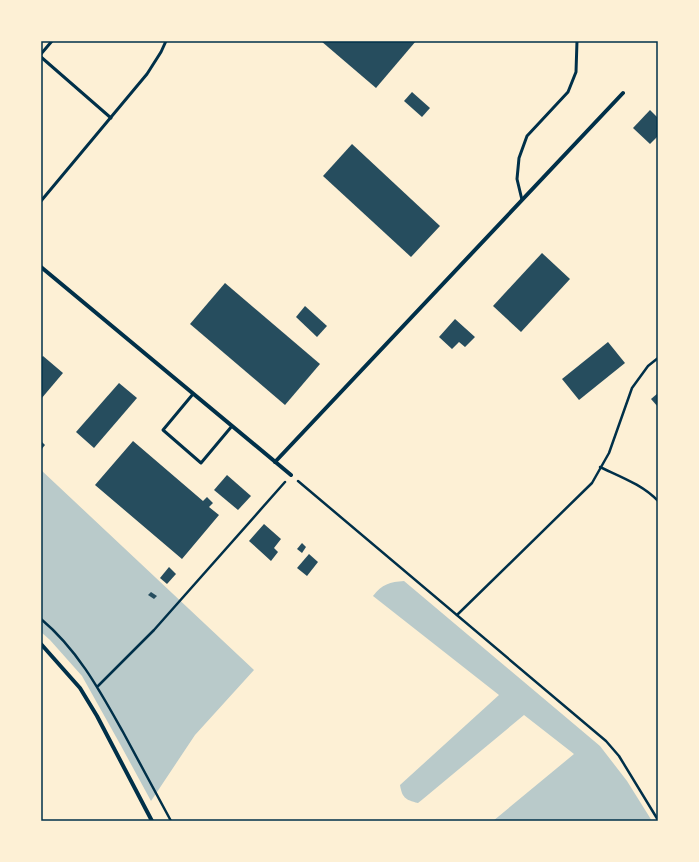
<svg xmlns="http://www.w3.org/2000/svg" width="699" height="862" viewBox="0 0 699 862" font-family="Cabin,sans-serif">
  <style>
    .green { fill: #b9caca }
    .building { fill: #264d5e }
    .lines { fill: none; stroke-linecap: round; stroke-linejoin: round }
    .path { stroke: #003049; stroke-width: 2.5 }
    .service { stroke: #003049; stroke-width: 3 }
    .minor { stroke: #003049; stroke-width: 4 }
    .neatline { fill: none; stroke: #003049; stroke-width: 1.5 }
  </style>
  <rect width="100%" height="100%" fill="#fdf0d5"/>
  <g class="green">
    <polygon points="41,470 254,670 195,735 151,801 120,744 82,676 50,640 41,632"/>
    <path d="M404 581 600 746 627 781 652 821H493L574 754 524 715 423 799 418 803C405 800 402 797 400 785L499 695 373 596C382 584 390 582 404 581Z"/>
  </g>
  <g class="building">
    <polygon points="321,41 416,41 376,88"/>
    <polygon points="412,92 430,108 422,117 404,101"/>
    <polygon points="650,110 658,118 658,136 650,144 633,128"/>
    <polygon points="352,144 440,226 411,257 323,176"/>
    <polygon points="542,253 570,279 521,332 493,306"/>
    <polygon points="225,283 320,364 285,405 190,324"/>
    <polygon points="305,306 327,326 317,337 296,317"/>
    <polygon points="455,319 475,337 465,347 459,342 452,349 439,337"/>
    <polygon points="608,342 625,363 579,400 562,379"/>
    <polygon points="43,356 63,373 41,399 41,358"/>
    <polygon points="119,383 137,398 94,448 76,432"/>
    <polygon points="658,393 658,407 651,399"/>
    <polygon points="41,441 45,445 41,450"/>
    <polygon points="133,441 203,501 207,497 213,503 209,507 219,515 182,559 95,485"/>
    <polygon points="227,475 251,496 238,510 214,490"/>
    <polygon points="264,524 281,539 274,548 278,552 271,561 249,541"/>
    <polygon points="302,543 306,547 302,553 297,549"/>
    <polygon points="309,554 318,562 307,576 297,568"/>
    <polygon points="169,567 176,574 167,584 160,578"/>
    <polygon points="151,592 157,596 154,599 148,595"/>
  </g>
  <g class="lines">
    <g class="path">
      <path d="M600 467C621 477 643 485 658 501"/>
      <polyline points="298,481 606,741 619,756 658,820"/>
      <polyline points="457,615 592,483 609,453 632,388 648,366 658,358"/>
      <path d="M41 619C78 650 100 691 123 732 139 762 155 791 171 821"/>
      <polyline points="98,686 154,630 285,482"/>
    </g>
    <g class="service">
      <polyline points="41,54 52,41"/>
      <polyline points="41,57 111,118"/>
      <polyline points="522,200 517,179 519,158 527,136 568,92 576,72 577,41"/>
      <polyline points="41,201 147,74 161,52 166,41"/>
      <polyline points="193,394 163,430 201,463 232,426"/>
    </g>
    <g class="minor">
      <polyline points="41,267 291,475"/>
      <polyline points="275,462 623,93"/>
      <polyline points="41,644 80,688 97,716 152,821"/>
    </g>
  </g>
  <rect width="699" height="862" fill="none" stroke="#fdf0d5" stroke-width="84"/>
  <rect x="42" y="42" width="615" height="778" class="neatline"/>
</svg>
